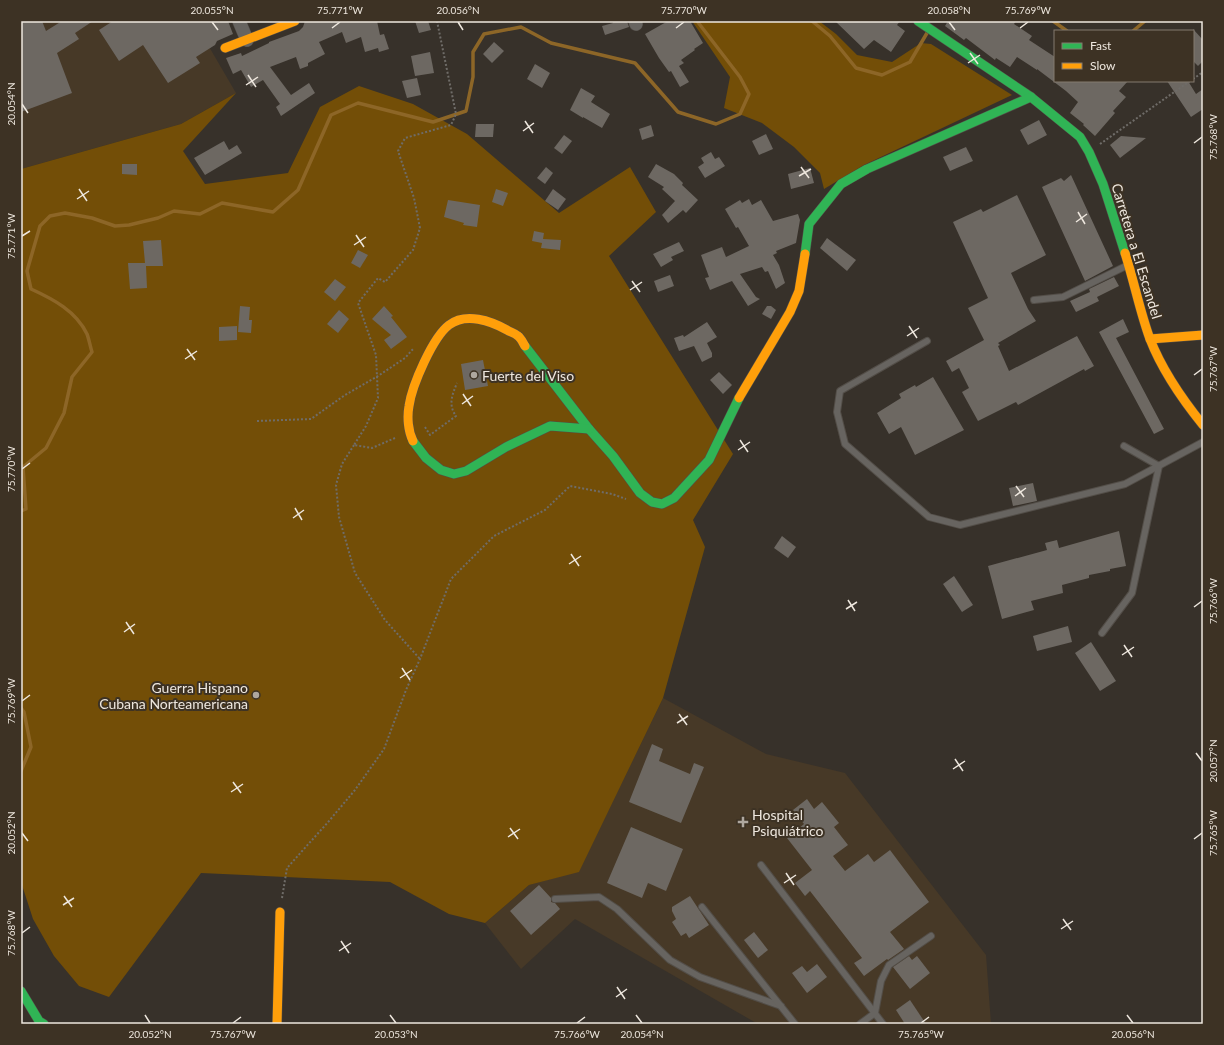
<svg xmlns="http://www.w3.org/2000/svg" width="1224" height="1045" viewBox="0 0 1224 1045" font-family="Lato,sans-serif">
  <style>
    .built { fill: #473927 }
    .forest { fill: #734e07 }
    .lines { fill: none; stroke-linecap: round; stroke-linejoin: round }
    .stream { stroke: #8d6627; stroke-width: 3.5 }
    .building { fill: #6d6862 }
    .lane-casing { stroke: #534e48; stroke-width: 8 }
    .street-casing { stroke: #534e48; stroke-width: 14 }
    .fast-casing { stroke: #534e48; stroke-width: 10 }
    .slow-casing { stroke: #534e48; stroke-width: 10 }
    .path { stroke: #6f6c68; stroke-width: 2; stroke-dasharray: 2 2; stroke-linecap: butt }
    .lane { stroke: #676460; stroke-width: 6 }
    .street { stroke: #676460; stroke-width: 13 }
    .fast { stroke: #30b455; stroke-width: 9 }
    .slow { stroke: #ff9f0a; stroke-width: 9 }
    .ticks { fill: none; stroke: #eee7de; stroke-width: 1.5 }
    .poi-dot { fill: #aea79f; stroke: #3d3224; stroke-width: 1.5 }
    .labels { text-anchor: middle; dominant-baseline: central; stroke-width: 4; stroke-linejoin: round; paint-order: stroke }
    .street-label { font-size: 14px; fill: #eee7de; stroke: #3d3224 }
    .poi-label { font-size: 14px; fill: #eee7de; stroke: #3d3224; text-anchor: start }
    .neatline { fill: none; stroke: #eee7de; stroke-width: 1.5 }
    .ticks-label { font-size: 10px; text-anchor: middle; fill: #eee7de }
  </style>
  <rect width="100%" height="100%" fill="#37312a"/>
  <g class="built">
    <polygon points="21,21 194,21 236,93 181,124 21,169"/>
    <polygon points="663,698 766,754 845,773 986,955 991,1024 758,1024 575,919 521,969 485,923 529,885 579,871"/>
  </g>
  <g class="forest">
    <polygon points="692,21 819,21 836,34 857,55 892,62 921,43 931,44 1012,95 864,165 824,189 820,173 794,147 762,123 724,108 730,77"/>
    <polygon points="359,86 413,104 467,134 559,213 630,167 656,212 609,256 733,454 693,520 705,547 663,698 579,872 529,885 485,923 449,914 390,882 201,873 109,997 79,986 54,956 33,919 21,882 21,169 181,124 236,93 183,151 205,184 288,173 320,107"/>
  </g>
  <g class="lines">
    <g class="stream">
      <polyline points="812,21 830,36 856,68 882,75 910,62 927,33"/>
      <polyline points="1053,21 1067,31"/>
      <polyline points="1133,31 1145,21"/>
      <path d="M21 511 26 509 23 467 46 448 64 413 72 377 92 352C90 346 89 339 87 334 76 311 53 299 31 289L27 271 40 226 50 216 65 213 92 218 115 226 129 225 158 218 174 211 200 214 222 203 273 212 298 190 331 115 358 103 433 122 466 111 473 77V52L484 34 521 27 551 43 635 63 678 112 716 124 740 114 749 94 740 77 697 21"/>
      <polyline points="21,708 24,712 31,747 21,771"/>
    </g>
  </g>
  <g class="building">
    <polygon points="21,21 42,21 46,31 62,21 93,21 75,33 79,39 57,53 72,93 21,112"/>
    <polygon points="113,21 228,21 233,34 217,41 215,45 196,57 200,63 168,83 143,45 119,61 99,30"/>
    <polygon points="305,21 377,21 380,35 384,34 389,49 379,52 378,48 365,52 361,37 346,43 342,32 319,42 325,54 308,63 308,66 300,69 296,57 270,67 291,95 309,83 315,93 281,116 276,107 280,104 263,80 251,87 241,70 233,74 226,58 241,53 242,56 269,43 269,42 299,31 303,27"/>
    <polygon points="415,21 428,21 431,30 419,33"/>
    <polygon points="612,21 627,21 629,27 605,35 602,26 613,23"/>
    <polygon points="668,21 690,21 703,43 694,49 695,50 681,60 684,63 679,66 689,82 680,87 671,71 669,72 659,58 645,34"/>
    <polygon points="835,21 900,21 897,25 905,31 891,52 874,40 864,49"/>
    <polygon points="948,21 1016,21 1014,24 1032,36 1029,40 1055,57 1055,81 1128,81 1119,91 1126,97 1113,111 1115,113 1095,136 1083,125 1084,124 1070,113 1078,102 1066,91 1037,69 1037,70 1017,57 1010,67 996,58 995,60 966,38 964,40 945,26"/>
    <polygon points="1193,29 1203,40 1203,61 1198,66 1193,61"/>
    <polygon points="494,42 504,51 492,63 483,54"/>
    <polygon points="430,52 434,73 415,76 411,56"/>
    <polygon points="535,64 550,73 542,88 527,79"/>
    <polygon points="417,78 421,95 407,98 402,81"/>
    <polygon points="1167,81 1188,81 1196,94 1203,89 1203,109 1191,117"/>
    <polygon points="581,88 595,96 591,102 610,114 602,128 583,117 583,118 570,110"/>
    <polygon points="1039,120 1047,135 1028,145 1020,130"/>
    <polygon points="476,124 494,124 493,137 475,137"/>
    <polygon points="651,125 654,136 642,140 639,129"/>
    <polygon points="766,134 773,149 759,155 752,141"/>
    <polygon points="564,135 572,141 562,154 554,148"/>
    <polygon points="1121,136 1146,138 1120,158 1110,145"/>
    <polygon points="224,141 229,150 237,145 242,153 205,175 194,158"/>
    <polygon points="966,147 973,161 950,171 943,157"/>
    <polygon points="711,152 715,159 719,157 725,166 705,178 698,167 704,163 701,158"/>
    <polygon points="122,164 137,164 137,175 122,174"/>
    <polygon points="656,164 674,174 683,183 682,185 698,200 686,213 683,210 668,223 662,215 675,201 662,189 664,187 648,177"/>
    <polygon points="546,167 553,173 545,184 537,178"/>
    <polygon points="810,168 814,183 791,189 788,174"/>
    <polygon points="1071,175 1113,266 1085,281 1042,187 1061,178 1064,181"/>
    <polygon points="496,189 508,193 503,206 492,202"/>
    <polygon points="553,189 566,199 558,210 545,201"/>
    <polygon points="1017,195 1046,255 1011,273 1028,309 1036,321 998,343 1000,345 998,346 1009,371 1077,336 1094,366 1085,371 1084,369 1018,405 1016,402 978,421 962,392 969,388 959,368 952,372 946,361 984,340 968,308 988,298 953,222 981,209 983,212"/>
    <polygon points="749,199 752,205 761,200 773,221 798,214 800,220 796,243 776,251 777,253 773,255 779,265 785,283 776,289 768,271 765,272 762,267 740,274 756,297 760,299 748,306 732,281 710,290 705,278 709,277 701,255 722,247 726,257 749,246 738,227 736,228 725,209 740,200 742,203"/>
    <polygon points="448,200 480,205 477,227 463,225 464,223 444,217"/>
    <polygon points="534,231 544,233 543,239 561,240 560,250 541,248 542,243 532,241"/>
    <polygon points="827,238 856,260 847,271 820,248"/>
    <polygon points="161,240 163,266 146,266 147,288 130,289 128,263 145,263 143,241"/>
    <polygon points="679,242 684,251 671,257 673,260 661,267 653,254"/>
    <polygon points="358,250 368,255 360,268 351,263"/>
    <polygon points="670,275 674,286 658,292 654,281"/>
    <polygon points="1114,277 1119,286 1097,297 1099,301 1076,312 1070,301 1090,292 1089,289"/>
    <polygon points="335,279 346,287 335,301 324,292"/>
    <polygon points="240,306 250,307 249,320 252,320 251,333 238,332"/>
    <polygon points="384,306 393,316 391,317 407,337 391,349 384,340 391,335 372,319"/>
    <polygon points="767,306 771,306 776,310 771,319 762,314"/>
    <polygon points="339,310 349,319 338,333 327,324"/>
    <polygon points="1123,319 1129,332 1116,338 1164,429 1154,434 1099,332"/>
    <polygon points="707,322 717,337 707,343 712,353 712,357 702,362 694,346 679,351 674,338 683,335 684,337"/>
    <polygon points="237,326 237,340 219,341 219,327"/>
    <polygon points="483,360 488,386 465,390 461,364"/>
    <polygon points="719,372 732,385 723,394 710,380"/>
    <polygon points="933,377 964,430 915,455 901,427 889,434 877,413 901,398 899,394 915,385 916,387"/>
    <polygon points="1033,483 1037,501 1013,506 1009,488"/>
    <polygon points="1119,531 1126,566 1110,569 1110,571 1089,575 1089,578 1062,585 1063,593 1031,601 1034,610 1002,619 988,566 1047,550 1045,543 1057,540 1059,548"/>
    <polygon points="782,536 796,547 788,558 774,548"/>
    <polygon points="954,576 973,605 962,612 943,584"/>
    <polygon points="1068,626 1072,642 1037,651 1033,636"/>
    <polygon points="1091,642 1116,681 1100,691 1075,653"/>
    <polygon points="652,744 663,749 659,761 690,774 694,763 704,767 681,823 629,802"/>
    <polygon points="807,799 814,809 822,802 839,823 834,827 848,845 833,856 845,871 868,854 874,862 890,850 929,902 890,932 904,949 888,960 887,959 864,976 854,963 862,958 810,891 805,896 795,883 812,870 787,838 804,824 793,810"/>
    <polygon points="631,827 683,849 666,891 648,883 642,898 607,883"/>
    <polygon points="539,885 551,898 551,902 555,903 560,909 531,935 510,911"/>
    <polygon points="690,896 709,925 689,938 686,933 681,936 672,922 676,919 672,911 672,907"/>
    <polygon points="754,932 768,950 758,958 744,940"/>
    <polygon points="909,956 912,960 917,956 930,973 910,989 893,967"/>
    <polygon points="817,964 827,977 807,993 792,973 802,966 807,972"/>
    <polygon points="910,1000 926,1024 905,1024 896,1010"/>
  </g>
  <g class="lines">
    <defs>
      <g id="lane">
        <polyline points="1034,300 1063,297 1128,265"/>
        <polyline points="927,341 840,391 837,412 845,444 929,517 960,525 1125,484 1203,442"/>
        <polyline points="1102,633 1132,593 1159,466 1124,446"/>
        <polyline points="761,865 883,1024"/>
        <polyline points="555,899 599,897 617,909 670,960 700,977 781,1006"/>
        <polyline points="702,907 795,1024"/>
        <polyline points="860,1024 875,1013 881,981 889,965 931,936"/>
      </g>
      <g id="street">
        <polyline points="239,21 247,40"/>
        <polyline points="635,21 636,24"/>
      </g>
      <g id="fast">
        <polyline points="918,21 1031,97 1080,137 1089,152 1103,184 1125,253"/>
        <polyline points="805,254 809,224 841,184 867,169 1031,97"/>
        <polyline points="525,346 589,429 613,456 640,493 652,502 662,504 674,498 709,460 739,398"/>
        <polyline points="413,441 426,458 441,470 454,474 466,471 506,447 550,426 589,429"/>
        <polyline points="21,991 39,1021 44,1024"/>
      </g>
      <g id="slow">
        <polyline points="225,48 295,21"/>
        <path d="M1125 253C1134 281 1140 312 1150 339 1162 370 1182 399 1203 425"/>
        <polyline points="1150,339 1203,335"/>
        <polyline points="739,398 790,312 799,291 805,254"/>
        <path d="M413 441C408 431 407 417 409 406 412 385 433 337 449 325 466 312 491 321 507 330 510 332 515 333 518 336 521 338 523 343 525 346"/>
        <polyline points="277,1024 280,912"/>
      </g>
    </defs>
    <use href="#lane" class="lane-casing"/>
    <use href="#street" class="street-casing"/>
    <use href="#fast" class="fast-casing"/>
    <use href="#slow" class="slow-casing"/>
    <g class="path">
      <polyline points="1193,79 1203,72"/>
      <polyline points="1100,144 1190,81"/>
      <polyline points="257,421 311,419 345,395 378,376 405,358 414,348"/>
      <path d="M425 427 430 435 456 416C448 405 452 395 457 383"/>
      <polyline points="395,438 372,448 354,445 366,426 378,398 376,355 358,303 378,278 385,282 413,250 420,228 414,198 398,151 405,138 451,125 456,114 437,21"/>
      <polyline points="354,445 342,464 336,485 339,517 355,573 385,620 420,659"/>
      <polyline points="282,898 287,868 329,821 355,790 384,749 406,690 420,659 451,579 494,536 545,510 570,486 612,494 626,499"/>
    </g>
    <use href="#lane" class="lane"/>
    <use href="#street" class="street"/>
    <use href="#fast" class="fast"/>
    <use href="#slow" class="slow"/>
  </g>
  <path class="ticks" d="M212 22 218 30M458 22 463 30M949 22 955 30M332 28 340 22M676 28 684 22M1020 28 1028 22M970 53 978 64M968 63 980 55M248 75 256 87M246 85 258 77M22 104 28 113M525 121 533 133M523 131 534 123M1194 143 1202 137M801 167 809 178M799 176 811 169M79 189 87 201M77 199 89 191M1078 212 1085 224M1076 222 1087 214M356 235 364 247M22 236 30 231M354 245 366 237M632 281 640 292M630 290 642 282M909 326 917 338M907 336 919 328M187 349 195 360M185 359 197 351M1194 375 1202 369M463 394 471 406M462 404 473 396M740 440 748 452M738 450 750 442M22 469 30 463M1016 486 1024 497M1015 496 1026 488M295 508 302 520M293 518 304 510M571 554 579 566M569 564 581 556M848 600 855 611M1194 607 1202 601M846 609 857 602M126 622 134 634M124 632 135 624M1124 645 1132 657M1122 655 1134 647M402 668 410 680M400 678 412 670M22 701 30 695M679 714 687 725M677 723 688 716M1196 753 1202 761M955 759 963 771M953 769 965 761M233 782 241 793M231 792 243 784M510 828 518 839M22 833 28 841M508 837 520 829M1194 839 1202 833M786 873 794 885M784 883 796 875M64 896 72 907M63 905 74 898M1063 919 1071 930M1061 929 1073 921M22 933 30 927M341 941 349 953M339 951 351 943M617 987 625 999M616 997 627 989M145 1015 150 1023M390 1015 396 1023M636 1015 642 1023M1127 1015 1133 1023M233 1023 241 1017M577 1023 585 1017M921 1023 929 1017"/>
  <g class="poi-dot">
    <circle cx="474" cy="375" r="4"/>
    <circle cx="256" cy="695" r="4"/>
    <path d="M741 816h4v4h4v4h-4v4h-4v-4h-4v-4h4z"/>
  </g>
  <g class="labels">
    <g class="street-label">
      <text transform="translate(1137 251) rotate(73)">Carretera a El Escandel</text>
    </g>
    <g class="poi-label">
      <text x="482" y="375">Fuerte del Viso</text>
      <text x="248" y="687" text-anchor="end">Guerra Hispano<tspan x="248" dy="16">Cubana Norteamericana</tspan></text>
      <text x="752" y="814">Hospital<tspan x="752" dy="16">Psiquiátrico</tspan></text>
    </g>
  </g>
  <rect width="1224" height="1045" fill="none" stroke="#3d3224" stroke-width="44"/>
  <rect x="1054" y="30" width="140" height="52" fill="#3d3224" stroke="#847a6e"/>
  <rect x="1062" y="43" width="20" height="6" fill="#30b455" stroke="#847a6e"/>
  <text x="1090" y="50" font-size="12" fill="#eee7de">Fast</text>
  <rect x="1062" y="63" width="20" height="6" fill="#ff9f0a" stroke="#847a6e"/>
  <text x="1090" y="70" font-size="12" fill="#eee7de">Slow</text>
  <rect x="22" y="22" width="1180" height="1001" class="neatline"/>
  <g class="ticks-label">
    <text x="212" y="14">20.055°N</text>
    <text x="340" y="14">75.771°W</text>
    <text x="458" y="14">20.056°N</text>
    <text x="684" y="14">75.770°W</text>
    <text x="949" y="14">20.058°N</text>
    <text x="1028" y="14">75.769°W</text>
    <text transform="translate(11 104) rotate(-90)" y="4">20.054°N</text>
    <text transform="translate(1213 137) rotate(-90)" y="4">75.768°W</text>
    <text transform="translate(11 236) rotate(-90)" y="4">75.771°W</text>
    <text transform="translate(1213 369) rotate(-90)" y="4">75.767°W</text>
    <text transform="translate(11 469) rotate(-90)" y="4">75.770°W</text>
    <text transform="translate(1213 601) rotate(-90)" y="4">75.766°W</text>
    <text transform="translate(11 701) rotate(-90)" y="4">75.769°W</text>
    <text transform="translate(1213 761) rotate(-90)" y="4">20.057°N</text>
    <text transform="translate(11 833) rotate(-90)" y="4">20.052°N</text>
    <text transform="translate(1213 833) rotate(-90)" y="4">75.765°W</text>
    <text transform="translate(11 933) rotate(-90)" y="4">75.768°W</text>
    <text x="150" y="1038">20.052°N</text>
    <text x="233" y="1038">75.767°W</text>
    <text x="396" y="1038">20.053°N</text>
    <text x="577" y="1038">75.766°W</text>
    <text x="642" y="1038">20.054°N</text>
    <text x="921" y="1038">75.765°W</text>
    <text x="1133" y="1038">20.056°N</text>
  </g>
</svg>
